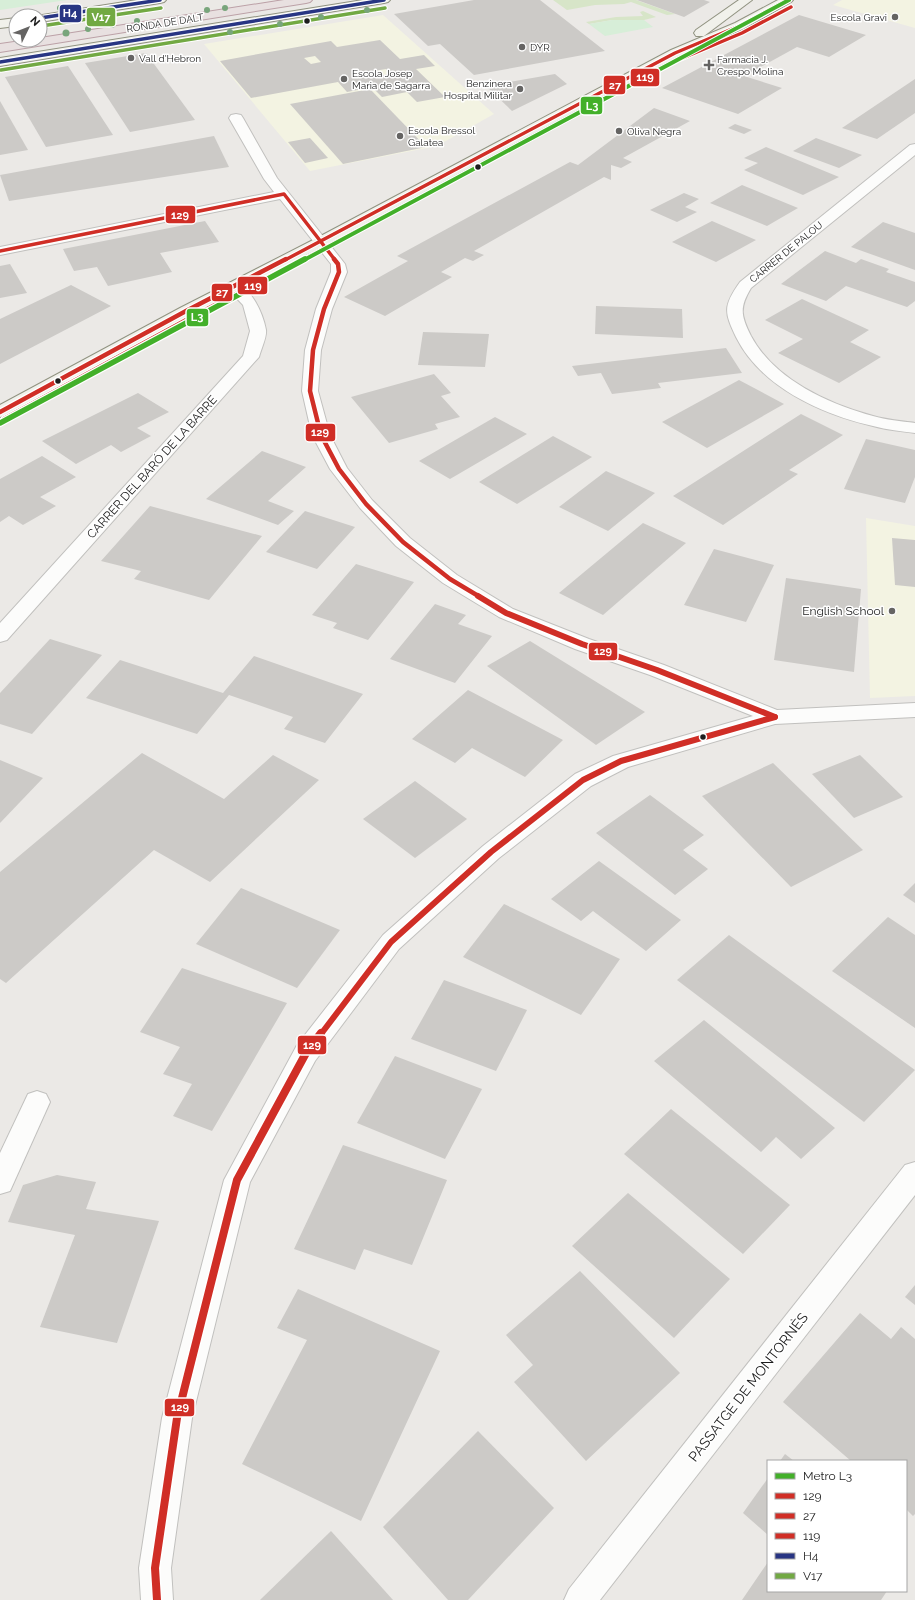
<svg xmlns="http://www.w3.org/2000/svg" width="915" height="1600" viewBox="0 0 915 1600" font-family="Raleway,sans-serif">
  <style>
    .education { fill: #f3f3e2 }
    .grass { fill: #d7e5c8 }
    .park { fill: #d7eed8 }
    .building { fill: #cccac7; fill-rule: evenodd }
    .lines { fill: none; stroke-linecap: round; stroke-linejoin: round }
    .street-casing { stroke: #c1c0be; stroke-width: 2 }
    .secondary-casing { stroke: #909280; stroke-width: 2 }
    .highway-casing { stroke: #bca1a7; stroke-width: 2 }
    .street { fill: #fcfcfb; fill-rule: evenodd }
    .secondary { fill: #f1f1eb; fill-rule: evenodd }
    .highway { fill: #e8e0e0; fill-rule: evenodd }
    .bus-1-far3-casing { stroke: #fff; stroke-width: 5.5 }
    .bus-1-far2-casing { stroke: #fff; stroke-width: 7 }
    .bus-1-far1-casing { stroke: #fff; stroke-width: 9 }
    .bus-1-casing { stroke: #fff; stroke-width: 11 }
    .bus-2-far1-casing { stroke: #fff; stroke-width: 5.5 }
    .bus-2-casing { stroke: #fff; stroke-width: 7 }
    .bus-3-far1-casing { stroke: #fff; stroke-width: 5.5 }
    .bus-3-casing { stroke: #fff; stroke-width: 7 }
    .bus-4-casing { stroke: #fff; stroke-width: 5.5 }
    .bus-5-casing { stroke: #fff; stroke-width: 5.5 }
    .bus-1-far3 { stroke: #d02e26; stroke-width: 3.5 }
    .bus-1-far2 { stroke: #d02e26; stroke-width: 4.5 }
    .bus-1-far1 { stroke: #d02e26; stroke-width: 6 }
    .bus-1 { stroke: #d02e26; stroke-width: 8 }
    .bus-2-far1 { stroke: #d02e26; stroke-width: 3.5 }
    .bus-2 { stroke: #d02e26; stroke-width: 4.5 }
    .bus-3-far1 { stroke: #d02e26; stroke-width: 3.5 }
    .bus-3 { stroke: #d02e26; stroke-width: 4.5 }
    .bus-4 { stroke: #283583; stroke-width: 3.5 }
    .bus-5 { stroke: #72a943; stroke-width: 3.5 }
    .metro-1-far1-casing { stroke: #fff; stroke-width: 6 }
    .metro-1-casing { stroke: #fff; stroke-width: 8 }
    .metro-1-far1 { stroke: #43b02a; stroke-width: 4 }
    .metro-1 { stroke: #43b02a; stroke-width: 5.5 }
    .tree { fill: #78a57b }
    .poi-dot { fill: #656463; stroke: #fff; stroke-width: 1.5 }
    .bus-dot { fill: #1d1d1d; stroke: #fff; stroke-width: 1.5 }
    .labels { text-anchor: middle; dominant-baseline: central; stroke-width: 3; stroke-linejoin: round; paint-order: stroke }
    .far-poi-label { font-size: 10px; fill: #1d1d1d; stroke: #fff; text-anchor: start }
    .far-street-label { font-size: 10px; fill: #1d1d1d; stroke: #fff }
    .street-label { font-size: 12px; fill: #1d1d1d; stroke: #fff }
    .poi-label { font-size: 12px; fill: #1d1d1d; stroke: #fff; text-anchor: end }
    .near-street-label { font-size: 14px; fill: #1d1d1d; stroke: #fff }
    .line-badge { stroke: #fff; stroke-width: 1.5 }
    .badge-label { font-size: 11px; text-anchor: middle; font-weight: bold; fill: #fff }
  </style>
  <rect width="100%" height="100%" fill="#ebe9e6"/>
  <g class="education">
    <polygon points="842,0 915,0 915,28 833,5"/>
    <polygon points="383,15 494,114 437,146 310,171 204,44"/>
    <polygon points="866,518 915,526 915,696 870,698"/>
  </g>
  <g class="grass">
    <polygon points="553,0 636,0 675,14 667,15 631,2 624,4 595,5 567,10"/>
    <polygon points="643,11 656,17 644,20 612,20 589,24 586,22 616,17 643,16 640,12"/>
  </g>
  <g class="park">
    <polygon points="0,0 67,0 0,10"/>
    <polygon points="612,20 644,20 653,27 605,36 589,24"/>
  </g>
  <g class="building">
    <polygon points="474,0 540,0 605,51 474,75 440,44 428,46 394,14"/>
    <polygon points="637,0 704,0 710,2 684,17"/>
    <polygon points="799,15 866,35 829,57 797,47 744,76 782,88 738,114 662,88"/>
    <path d="M380 40 400 59 424 55 435 66 416 69 445 97 417 102 407 92 382 97 372 87 347 92 338 82 251 98 220 61 331 41 337 47ZM315 56 321 62 311 64 304 58ZM386 69 390 74 366 78 362 73Z"/>
    <polygon points="146,53 195,120 130,132 85,63"/>
    <polygon points="68,66 113,135 46,147 5,77"/>
    <polygon points="555,74 567,84 512,111 486,86"/>
    <polygon points="915,79 915,113 877,139 842,128"/>
    <polygon points="370,89 426,147 343,164 290,104"/>
    <polygon points="0,101 28,150 0,155"/>
    <polygon points="654,108 690,121 623,158 632,162 621,168 611,165 611,180 604,177 474,251 484,255 473,261 465,258 441,272 452,277 385,316 344,297 408,261 397,256 570,162 578,165"/>
    <polygon points="735,124 752,130 744,134 728,128"/>
    <polygon points="214,136 229,167 9,201 0,175"/>
    <polygon points="310,138 328,158 305,163 288,142"/>
    <polygon points="816,138 862,155 839,168 793,151"/>
    <polygon points="766,147 839,177 803,195 744,170 758,163 744,158"/>
    <polygon points="742,185 798,208 767,226 710,203"/>
    <polygon points="684,193 699,199 685,207 697,212 677,222 650,210"/>
    <polygon points="205,221 219,242 160,253 172,272 108,286 97,267 74,271 63,249"/>
    <polygon points="712,221 756,240 716,262 672,242"/>
    <polygon points="883,222 915,233 915,270 851,247"/>
    <polygon points="825,251 856,263 861,259 889,269 886,272 915,282 915,301 907,307 846,286 826,301 781,284"/>
    <polygon points="10,264 27,293 0,298 0,266"/>
    <polygon points="71,285 111,306 0,364 0,319"/>
    <polygon points="802,299 869,330 850,342 881,357 839,383 778,353 803,339 765,320"/>
    <polygon points="596,306 682,309 683,338 595,334"/>
    <polygon points="423,332 489,334 485,367 418,365"/>
    <polygon points="726,348 742,373 658,383 661,388 612,394 601,373 578,376 572,366"/>
    <polygon points="434,374 451,393 441,396 460,417 435,424 438,429 389,443 351,397"/>
    <polygon points="739,380 784,404 707,448 662,422"/>
    <polygon points="138,393 169,412 137,428 151,436 121,452 111,445 76,464 42,441"/>
    <polygon points="801,414 843,435 789,470 798,474 723,525 673,496"/>
    <polygon points="495,417 527,434 450,479 419,461"/>
    <polygon points="553,436 592,457 517,504 479,482"/>
    <polygon points="866,439 915,450 915,477 905,503 844,489"/>
    <polygon points="262,451 306,467 268,501 294,511 278,525 206,499"/>
    <polygon points="42,456 76,477 40,497 56,506 23,525 9,516 0,522 0,479"/>
    <polygon points="606,471 655,493 608,531 559,507"/>
    <polygon points="150,506 262,536 209,600 134,579 141,571 101,561"/>
    <polygon points="305,511 355,527 317,569 266,552"/>
    <polygon points="643,523 686,543 603,615 559,593"/>
    <polygon points="892,538 915,540 915,587 895,585"/>
    <polygon points="714,549 774,565 746,622 684,605"/>
    <polygon points="356,564 414,582 368,640 333,628 337,623 312,615"/>
    <polygon points="786,578 861,589 854,672 774,660"/>
    <polygon points="435,604 466,615 458,624 492,636 455,683 390,659"/>
    <polygon points="50,639 102,655 32,734 0,724 0,693"/>
    <polygon points="530,641 645,712 596,745 487,666"/>
    <polygon points="254,656 363,694 325,743 284,729 293,717 229,695 197,734 86,698 120,660 223,693"/>
    <polygon points="468,690 563,740 525,777 472,748 455,763 412,739"/>
    <polygon points="142,753 224,799 273,755 319,780 210,882 154,850 6,983 0,979 0,872"/>
    <polygon points="860,755 903,797 854,818 812,774"/>
    <polygon points="0,760 43,778 0,823"/>
    <polygon points="773,763 863,850 791,887 702,796"/>
    <polygon points="415,781 467,819 415,858 363,819"/>
    <polygon points="650,795 704,835 683,850 708,869 675,895 596,833"/>
    <polygon points="599,861 681,920 646,951 593,911 581,921 551,899"/>
    <polygon points="915,883 915,903 903,895"/>
    <polygon points="241,888 340,930 297,988 196,944"/>
    <polygon points="504,904 620,959 581,1015 463,957"/>
    <polygon points="888,917 915,935 915,1028 832,971"/>
    <polygon points="729,935 915,1070 864,1122 677,980"/>
    <polygon points="182,968 287,1003 212,1131 173,1116 192,1084 163,1074 180,1047 140,1032"/>
    <polygon points="444,980 527,1010 496,1071 411,1039"/>
    <polygon points="704,1020 835,1128 801,1159 776,1137 761,1152 654,1061"/>
    <polygon points="395,1056 482,1089 445,1159 357,1123"/>
    <polygon points="671,1109 790,1205 743,1254 624,1154"/>
    <polygon points="343,1145 447,1180 412,1265 364,1249 355,1270 294,1249"/>
    <polygon points="57,1175 96,1182 86,1209 159,1221 117,1343 40,1327 75,1235 8,1222 23,1185"/>
    <polygon points="628,1193 730,1279 674,1338 572,1246"/>
    <polygon points="580,1271 680,1373 586,1461 514,1382 533,1365 506,1335"/>
    <polygon points="915,1285 915,1305 905,1297"/>
    <polygon points="298,1289 440,1351 361,1521 242,1464 307,1340 277,1328"/>
    <polygon points="860,1313 891,1339 901,1327 915,1339 915,1514 913,1516 906,1509 906,1461 851,1461 783,1402"/>
    <polygon points="478,1431 554,1508 468,1600 448,1600 383,1527"/>
    <polygon points="785,1454 794,1461 780,1461"/>
    <polygon points="768,1478 768,1535 743,1513"/>
    <polygon points="331,1531 393,1600 260,1600"/>
    <polygon points="768,1562 768,1591 887,1591 881,1600 742,1600"/>
  </g>
  <g class="lines">
    <defs>
      <g id="street">
        <polygon points="236,114 241,115 243,118 277,178 345,264 347,272 332,309 321,350 318,391 330,435 347,468 372,500 410,538 457,575 513,609 589,639 664,665 777,710 915,703 915,717 775,724 628,767 591,786 499,858 399,949 315,1061 250,1182 192,1418 171,1568 173,1600 141,1600 139,1568 162,1418 224,1180 297,1045 383,935 483,846 575,774 613,756 753,716 650,675 575,649 499,617 443,583 396,546 360,508 330,469 312,435 302,391 305,350 316,309 331,272 331,264 280,199 0,255 0,247 274,192 264,179 229,118 231,115"/>
        <path d="M915 144V155L751 288C739 308 741 316 751 336 774 379 828 404 873 416 886 420 901 421 915 423V433C901 431 887 430 873 426 821 414 761 387 736 337 724 312 723 306 740 282L910 145Z"/>
        <path d="M234 282C251 287 263 313 266 330 267 337 261 349 259 357L7 640 0 642V623L243 356 250 331 243 305 226 287 229 284Z"/>
        <polygon points="37,1091 46,1094 50,1102 10,1191 0,1194 0,1153 28,1094"/>
        <polygon points="915,1162 915,1195 600,1600 564,1600 569,1589 905,1165"/>
      </g>
      <g id="secondary">
        <polygon points="137,0 166,0 164,2 160,3 40,22 40,16 36,16"/>
        <polygon points="363,0 390,0 388,2 384,3 0,66 0,58"/>
        <polygon points="739,0 752,0 704,36 696,36 694,33 696,30"/>
        <polygon points="778,0 793,0 791,2 743,29 679,56 325,245 192,314 6,416 0,417 0,405 180,308 315,239 671,50 735,23"/>
        <polygon points="16,18 16,26 0,28 0,20"/>
      </g>
      <polygon id="highway" points="284,0 312,0 310,2 306,3 0,52 0,44 28,40 40,40 40,38"/>
    </defs>
    <use href="#street" class="street-casing"/>
    <use href="#secondary" class="secondary-casing"/>
    <use href="#highway" class="highway-casing"/>
    <use href="#street" class="street"/>
    <use href="#secondary" class="secondary"/>
    <use href="#highway" class="highway"/>
    <defs>
      <polyline id="bus-1-far3" points="0,251 284,194 335,260"/>
      <polyline id="bus-1-far2" points="334,259 338,264 339,272 324,309 313,350 310,391 321,435 339,469 366,504 403,542 450,579 480,597"/>
      <g id="bus-1-far1">
        <polyline points="478,596 506,613 582,644 657,670 775,717"/>
        <polyline points="321,1034 391,942 491,852 583,780 621,761 775,717"/>
      </g>
      <polyline id="bus-1" points="157,1600 155,1568 177,1418 237,1180 306,1053 321,1033"/>
      <polyline id="bus-2-far1" points="285,260 675,53 739,26 787,0"/>
      <polyline id="bus-2" points="0,412 186,311 286,259"/>
      <polyline id="bus-3-far1" points="302,260 678,60 742,33 791,7"/>
      <polyline id="bus-3" points="4,419 190,318 304,259"/>
      <g id="bus-4">
        <polyline points="40,18 160,0"/>
        <polyline points="0,62 384,0"/>
      </g>
      <g id="bus-5">
        <polyline points="41,26 161,8"/>
        <polyline points="1,70 385,8"/>
      </g>
    </defs>
    <use href="#bus-1-far3" class="bus-1-far3-casing"/>
    <use href="#bus-1-far2" class="bus-1-far2-casing"/>
    <use href="#bus-1-far1" class="bus-1-far1-casing"/>
    <use href="#bus-1" class="bus-1-casing"/>
    <use href="#bus-2-far1" class="bus-2-far1-casing"/>
    <use href="#bus-2" class="bus-2-casing"/>
    <use href="#bus-3-far1" class="bus-3-far1-casing"/>
    <use href="#bus-3" class="bus-3-casing"/>
    <use href="#bus-4" class="bus-4-casing"/>
    <use href="#bus-5" class="bus-5-casing"/>
    <use href="#bus-1-far3" class="bus-1-far3"/>
    <use href="#bus-1-far2" class="bus-1-far2"/>
    <use href="#bus-1-far1" class="bus-1-far1"/>
    <use href="#bus-1" class="bus-1"/>
    <use href="#bus-2-far1" class="bus-2-far1"/>
    <use href="#bus-2" class="bus-2"/>
    <use href="#bus-3-far1" class="bus-3-far1"/>
    <use href="#bus-3" class="bus-3"/>
    <use href="#bus-4" class="bus-4"/>
    <use href="#bus-5" class="bus-5"/>
    <defs>
      <polyline id="metro-1-far1" points="304,260 789,0"/>
      <polyline id="metro-1" points="0,423 305,259"/>
    </defs>
    <use href="#metro-1-far1" class="metro-1-far1-casing"/>
    <use href="#metro-1" class="metro-1-casing"/>
    <use href="#metro-1-far1" class="metro-1-far1"/>
    <use href="#metro-1" class="metro-1"/>
  </g>
  <g class="tree">
    <circle cx="60" cy="8" r="3"/>
    <circle cx="225" cy="8" r="3"/>
    <circle cx="207" cy="10" r="3"/>
    <circle cx="367" cy="10" r="3"/>
    <circle cx="321" cy="17" r="3"/>
    <circle cx="137" cy="21" r="3"/>
    <circle cx="280" cy="24" r="3"/>
    <circle cx="112" cy="25" r="3"/>
    <circle cx="88" cy="29" r="3"/>
    <circle cx="230" cy="32" r="3"/>
    <circle cx="66" cy="33" r="3.5"/>
  </g>
  <g class="poi-dot">
    <circle cx="895" cy="17" r="4"/>
    <circle cx="522" cy="47" r="4"/>
    <circle cx="131" cy="58" r="4"/>
    <path d="M707 59h4v4h4v4h-4v4h-4v-4h-4v-4h4z"/>
    <circle cx="344" cy="79" r="4"/>
    <circle cx="520" cy="89" r="4"/>
    <circle cx="619" cy="131" r="4"/>
    <circle cx="400" cy="136" r="4"/>
    <circle cx="892" cy="611" r="4"/>
  </g>
  <g class="bus-dot">
    <circle cx="307" cy="21" r="3.5"/>
    <circle cx="478" cy="167" r="3.5"/>
    <circle cx="58" cy="381" r="3.5"/>
    <circle cx="703" cy="737" r="3.5"/>
  </g>
  <g class="labels">
    <g class="far-poi-label">
      <text x="887" y="17" text-anchor="end">Escola Gravi</text>
      <text x="530" y="47">DYR</text>
      <text x="139" y="58">Vall d'Hebron</text>
      <text x="717" y="59">Farmacia J.<tspan x="717" dy="12">Crespo Molina</tspan></text>
      <text x="352" y="73">Escola Josep<tspan x="352" dy="12">Maria de Sagarra</tspan></text>
      <text x="512" y="83" text-anchor="end">Benzinera<tspan x="512" dy="12">Hospital Militar</tspan></text>
      <text x="408" y="130">Escola Bressol<tspan x="408" dy="12">Galatea</tspan></text>
      <text x="627" y="131">Oliva Negra</text>
    </g>
    <g class="far-street-label">
      <text transform="translate(165 23) rotate(-9)">RONDA DE DALT</text>
      <text transform="translate(786 252) rotate(-39)">CARRER DE PALOU</text>
    </g>
    <g class="street-label">
      <text transform="translate(152 467) rotate(-48)">CARRER DEL BARÓ DE LA BARRE</text>
    </g>
    <g class="poi-label">
      <text x="884" y="611">English School</text>
    </g>
    <g class="near-street-label">
      <text transform="translate(748 1387) rotate(-52)">PASSATGE DE MONTORNÈS</text>
    </g>
  </g>
  <g class="line-badge">
    <rect x="59" y="4" width="23" height="19" rx="4" fill="#283583"/>
    <rect x="86" y="7" width="30" height="20" rx="4" fill="#72a943"/>
    <rect x="630" y="68" width="30" height="19" rx="4" fill="#d02e26"/>
    <rect x="603" y="75" width="23" height="20" rx="4" fill="#d02e26"/>
    <rect x="580" y="96" width="23" height="19" rx="4" fill="#43b02a"/>
    <rect x="165" y="205" width="31" height="19" rx="4" fill="#d02e26"/>
    <rect x="237" y="276" width="31" height="19" rx="4" fill="#d02e26"/>
    <rect x="211" y="283" width="22" height="19" rx="4" fill="#d02e26"/>
    <rect x="186" y="308" width="23" height="19" rx="4" fill="#43b02a"/>
    <rect x="305" y="423" width="31" height="19" rx="4" fill="#d02e26"/>
    <rect x="588" y="642" width="30" height="19" rx="4" fill="#d02e26"/>
    <rect x="297" y="1035" width="30" height="20" rx="4" fill="#d02e26"/>
    <rect x="164" y="1398" width="31" height="19" rx="4" fill="#d02e26"/>
  </g>
  <g class="badge-label">
    <text x="70" y="17">H4</text>
    <text x="101" y="21">V17</text>
    <text x="645" y="81">119</text>
    <text x="615" y="89">27</text>
    <text x="592" y="110">L3</text>
    <text x="180" y="219">129</text>
    <text x="253" y="290">119</text>
    <text x="222" y="296">27</text>
    <text x="197" y="321">L3</text>
    <text x="320" y="436">129</text>
    <text x="603" y="655">129</text>
    <text x="312" y="1049">129</text>
    <text x="180" y="1411">129</text>
  </g>
  <rect x="767" y="1460" width="140" height="132" fill="#ffffff" stroke="#a5a5a5"/>
  <rect x="775" y="1473" width="20" height="6" fill="#43b02a" stroke="#a5a5a5"/>
  <text x="803" y="1480" font-size="12" fill="#1d1d1d">Metro L3</text>
  <rect x="775" y="1493" width="20" height="6" fill="#d02e26" stroke="#a5a5a5"/>
  <text x="803" y="1500" font-size="12" fill="#1d1d1d">129</text>
  <rect x="775" y="1513" width="20" height="6" fill="#d02e26" stroke="#a5a5a5"/>
  <text x="803" y="1520" font-size="12" fill="#1d1d1d">27</text>
  <rect x="775" y="1533" width="20" height="6" fill="#d02e26" stroke="#a5a5a5"/>
  <text x="803" y="1540" font-size="12" fill="#1d1d1d">119</text>
  <rect x="775" y="1553" width="20" height="6" fill="#283583" stroke="#a5a5a5"/>
  <text x="803" y="1560" font-size="12" fill="#1d1d1d">H4</text>
  <rect x="775" y="1573" width="20" height="6" fill="#72a943" stroke="#a5a5a5"/>
  <text x="803" y="1580" font-size="12" fill="#1d1d1d">V17</text>
  <g transform="translate(28 28) rotate(47)"><circle r="19" fill="#ffffff" stroke="#a5a5a5"/>
  <path d="M0-3L7 15L0 10L-7 15Z" fill="#656463"/>
  <text y="-6" font-size="11" font-weight="bold" text-anchor="middle" fill="#1d1d1d">N</text>
  </g>
</svg>
